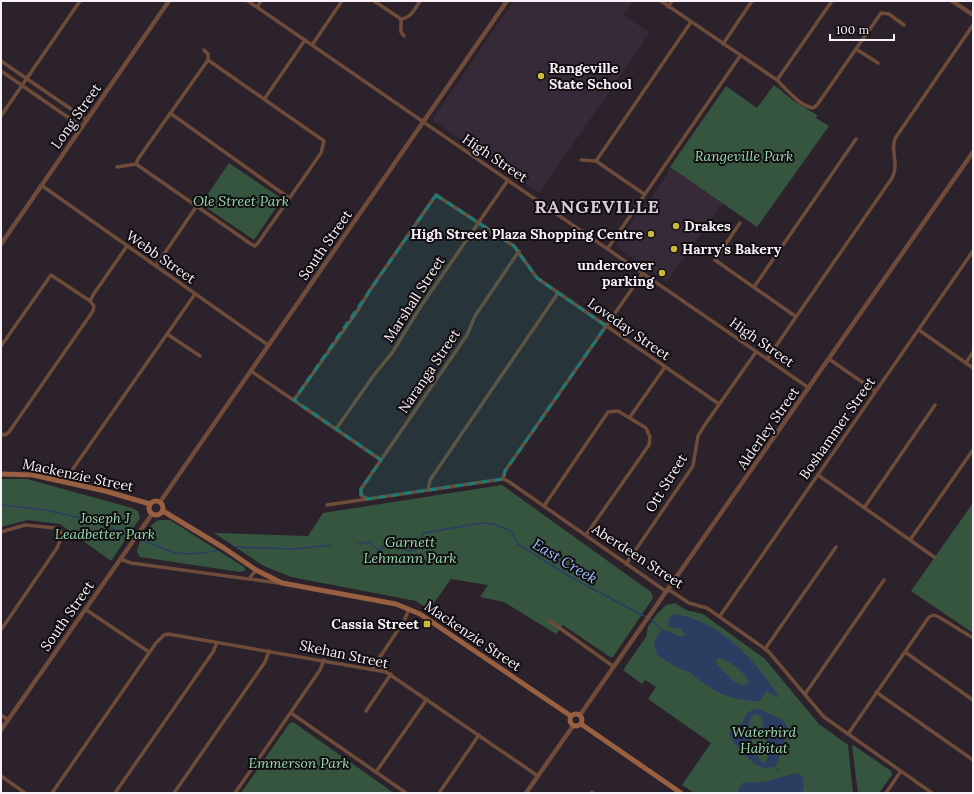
<svg xmlns="http://www.w3.org/2000/svg" width="974" height="794" viewBox="0 0 974 794" font-family="Lora,serif">
  <style>
    .built { fill: #372a38 }
    .green { fill: #35553f }
    .water { fill: #2b3e62; fill-rule: evenodd }
    .lines { fill: none; stroke-linecap: round; stroke-linejoin: round }
    .stream { stroke: #2b3e62; stroke-width: 1.5 }
    .minor { stroke: #6f4b39; stroke-width: 3.5 }
    .tertiary { stroke: #6f4b39; stroke-width: 4.5 }
    .secondary { stroke: #985f41; stroke-width: 5 }
    .marked { fill: #1b7c75; fill-opacity: 0.2; stroke: #1b7c75; stroke-width: 3; stroke-dasharray: 8 5; stroke-linejoin: round }
    .poi-dot { fill: #cbba39; stroke: #110d11; stroke-width: 1.5 }
    .labels { text-anchor: middle; dominant-baseline: central; stroke-width: 4; stroke-linejoin: round; paint-order: stroke }
    .poi-label { font-size: 14px; font-weight: bold; fill: #f7f1f7; stroke: #110d11; text-anchor: start }
    .street-label { font-size: 14px; fill: #f7f1f7; stroke: #110d11 }
    .park-label { font-size: 14px; font-style: italic; fill: #98ddad; stroke: #110d11 }
    .water-label { font-size: 15px; font-style: italic; fill: #9dbffe; stroke: #110d11 }
    .district-label { font-size: 18px; font-weight: bold; letter-spacing: 1px; fill: #d6cbd7; stroke: #110d11 }
  </style>
  <rect width="100%" height="100%" fill="#2b222b"/>
  <g class="built">
    <polygon points="514,1 634,1 623,15 650,33 539,193 434,121 433,118"/>
    <polygon points="670,167 723,203 667,282 617,247 617,244 639,212 643,210 665,178"/>
  </g>
  <g class="green">
    <polygon points="774,85 794,101 817,115 816,118 829,126 757,227 670,167 726,86 757,108"/>
    <polygon points="229,163 282,199 254,240 201,204"/>
    <polygon points="1,479 27,479 132,508 138,511 140,518 111,561 60,524 28,520 1,527"/>
    <polygon points="502,485 651,592 653,598 613,657 610,657 563,625 556,634 504,602 480,597 488,585 451,579 429,610 416,601 291,577 264,566 214,533 308,536 323,513"/>
    <polygon points="973,503 973,633 911,591"/>
    <path d="M159 520H170L244 567 246 570 240 572 140 557 137 552C137 543 150 523 159 520Z"/>
    <polygon points="675,603 686,610 703,614 765,659 819,724 848,745 853,793 694,793 682,785 711,743 648,699 656,687 645,680 642,684 623,670 646,637 648,627 656,615 666,605"/>
    <polygon points="293,722 394,793 241,793 289,724"/>
    <polygon points="853,745 891,771 892,775 879,793 858,793 852,746"/>
  </g>
  <g class="water">
    <path d="M674 614C719 620 755 659 778 696L777 698 767 691 759 701C731 701 713 692 692 674 689 671 682 670 678 668 671 664 664 659 657 655L654 644 659 632C670 626 675 639 685 636L682 629 669 627 668 619ZM717 658C726 658 748 674 749 683L744 686 736 683 716 664Z"/>
    <path d="M758 709 783 720 788 729 778 761 775 766C756 772 752 761 740 749 734 744 729 739 730 730 733 728 736 728 739 726 748 719 742 711 758 709ZM755 714 761 716 767 742 768 758 764 763C754 760 741 720 755 714Z"/>
    <polygon points="797,773 803,777 804,786 802,793 737,793 742,783 763,782"/>
  </g>
  <g class="lines">
    <g class="stream">
      <polyline points="1,505 45,510 86,519 129,535"/>
      <polyline points="142,540 175,553 193,554 216,551"/>
      <polyline points="357,544 369,542 378,550 381,550 386,542 389,543 408,551 415,550 424,533 481,523 493,524 511,531 518,544 572,578 646,617"/>
      <polyline points="236,547 294,549 330,545"/>
      <polyline points="650,619 663,631"/>
      <polyline points="774,764 777,770"/>
    </g>
    <g class="minor">
      <polyline points="248,1 809,388"/>
      <polyline points="374,1 401,19"/>
      <path d="M661 1 777 80C787 90 799 105 813 108L817 105 881 13 889 14 904 25"/>
      <polyline points="257,7 261,1"/>
      <polyline points="668,7 672,1"/>
      <path d="M401 19C411 18 415 9 420 1"/>
      <polyline points="401,19 401,32 404,36"/>
      <polyline points="723,44 752,1"/>
      <polyline points="312,45 342,1"/>
      <polyline points="856,49 878,63"/>
      <polyline points="1,61 87,120"/>
      <polyline points="1,71 82,127"/>
      <polyline points="777,80 832,1"/>
      <polyline points="265,98 305,40"/>
      <polyline points="170,113 289,198"/>
      <polyline points="1,116 80,1"/>
      <polyline points="581,160 596,161 644,194"/>
      <polyline points="596,161 691,22"/>
      <polyline points="136,164 138,159 208,60"/>
      <polyline points="117,167 136,164 251,244 255,246 258,243 321,153 324,141 208,60 208,54 204,50"/>
      <polyline points="41,185 268,345"/>
      <polyline points="740,223 715,260 795,316"/>
      <polyline points="608,248 740,56"/>
      <polyline points="156,266 196,207"/>
      <polyline points="754,287 856,139"/>
      <polyline points="919,330 973,368"/>
      <polyline points="167,334 200,356"/>
      <polyline points="1,346 51,275 90,301"/>
      <path d="M767 359 892 178C900 164 889 150 896 137L973 25"/>
      <polyline points="829,359 875,391"/>
      <polyline points="966,363 973,352"/>
      <polyline points="251,371 381,460"/>
      <polyline points="294,400 356,313 372,287 436,195 514,246 537,278 719,404"/>
      <polyline points="630,417 665,367"/>
      <polyline points="336,429 374,375 392,353 421,306 508,180"/>
      <polyline points="1,434 5,435 9,432 93,311 94,306 90,301 93,295 127,246"/>
      <polyline points="818,475 934,557"/>
      <polyline points="503,479 505,471 643,273"/>
      <polyline points="66,482 70,473 195,294"/>
      <polyline points="428,490 430,480 558,293"/>
      <polyline points="367,499 361,495 361,489 467,335 475,316 519,251"/>
      <polyline points="327,505 503,479 508,481 664,590 671,591 689,603 707,608 768,651 824,717 932,793"/>
      <polyline points="544,506 608,412 618,411 646,428 650,437 649,445 586,535"/>
      <polyline points="864,508 935,405"/>
      <polyline points="1,532 25,525 55,528 60,530 62,536 57,548 1,630"/>
      <polyline points="910,540 973,450"/>
      <polyline points="120,559 131,563 279,583"/>
      <polyline points="626,564 693,466 698,436 704,426 756,352"/>
      <polyline points="249,579 256,570"/>
      <polyline points="85,609 149,652"/>
      <polyline points="720,616 973,251"/>
      <polyline points="550,621 614,667"/>
      <polyline points="765,649 836,547"/>
      <polyline points="905,652 973,700"/>
      <polyline points="380,656 380,664 386,672"/>
      <polyline points="372,669 404,621 409,609"/>
      <polyline points="876,692 973,760"/>
      <polyline points="805,694 884,580"/>
      <polyline points="366,711 391,674"/>
      <polyline points="291,713 406,793"/>
      <polyline points="1,715 8,720"/>
      <polyline points="848,734 929,617 934,615 939,617 973,638"/>
      <polyline points="376,772 427,699"/>
      <polyline points="1,776 25,793"/>
      <polyline points="592,792 593,793"/>
      <polyline points="52,793 156,643 164,635 168,634 386,672 538,776"/>
      <polyline points="115,793 213,652 217,643"/>
      <polyline points="174,793 265,662 269,651"/>
      <polyline points="235,793 320,670 324,660"/>
      <polyline points="439,793 479,735"/>
      <polyline points="886,793 901,771"/>
    </g>
    <g class="tertiary">
      <polyline points="952,1 973,15"/>
      <polyline points="1,244 169,1"/>
      <polyline points="160,502 507,1"/>
      <polyline points="580,715 973,152"/>
      <polyline points="1,730 152,514"/>
      <polyline points="526,793 573,726"/>
    </g>
    <g class="secondary">
      <polyline points="1,474 33,475 105,491 150,504"/>
      <circle cx="156" cy="508" r="7"/>
      <polyline points="163,511 224,548 256,570 282,583 396,604 420,614 571,716"/>
      <circle cx="576" cy="720" r="6"/>
      <polyline points="581,724 681,793"/>
    </g>
  </g>
  <path class="marked" d="M436 195 514 246 537 278 606 326 505 471 503 479 368 499 361 495V489L381 460 294 400Z"/>
  <g class="poi-dot">
    <circle cx="541" cy="76" r="4"/>
    <circle cx="676" cy="226" r="4"/>
    <circle cx="651" cy="234" r="4"/>
    <circle cx="674" cy="249" r="4"/>
    <circle cx="662" cy="273" r="4"/>
    <rect x="423" y="620" width="8" height="8" rx="2"/>
  </g>
  <g class="labels">
    <g class="poi-label">
      <text x="549" y="68">Rangeville<tspan x="549" dy="16">State School</tspan></text>
      <text x="684" y="226">Drakes</text>
      <text x="643" y="234" text-anchor="end">High Street Plaza Shopping Centre</text>
      <text x="682" y="249">Harry's Bakery</text>
      <text x="654" y="265" text-anchor="end">undercover<tspan x="654" dy="16">parking</tspan></text>
      <text x="419" y="624" text-anchor="end">Cassia Street</text>
    </g>
    <g class="street-label">
      <text transform="translate(76 116) rotate(-55)">Long Street</text>
      <text transform="translate(495 158) rotate(34)">High Street</text>
      <text transform="translate(325 245) rotate(-55)">South Street</text>
      <text transform="translate(161 257) rotate(35)">Webb Street</text>
      <text transform="translate(414 299) rotate(-57)">Marshall Street</text>
      <text transform="translate(629 329) rotate(35)">Loveday Street</text>
      <text transform="translate(762 342) rotate(35)">High Street</text>
      <text transform="translate(429 371) rotate(-56)">Naranga Street</text>
      <text transform="translate(768 428) rotate(-55)">Alderley Street</text>
      <text transform="translate(837 428) rotate(-55)">Boshammer Street</text>
      <text transform="translate(78 475) rotate(12)">Mackenzie Street</text>
      <text transform="translate(666 483) rotate(-58)">Ott Street</text>
      <text transform="translate(638 556) rotate(33)">Aberdeen Street</text>
      <text transform="translate(67 616) rotate(-55)">South Street</text>
      <text transform="translate(473 636) rotate(34)">Mackenzie Street</text>
      <text transform="translate(344 654) rotate(12)">Skehan Street</text>
    </g>
    <g class="park-label">
      <text x="744" y="156">Rangeville Park</text>
      <text x="241" y="201">Ole Street Park</text>
      <text x="105" y="518">Joseph J<tspan x="105" dy="16">Leadbetter Park</tspan></text>
      <text x="410" y="542">Garnett<tspan x="410" dy="16">Lehmann Park</tspan></text>
      <text x="764" y="732">Waterbird<tspan x="764" dy="16">Habitat</tspan></text>
      <text x="299" y="763">Emmerson Park</text>
    </g>
    <g class="water-label">
      <text transform="translate(565 561) rotate(31)">East Creek</text>
    </g>
    <g class="district-label">
      <text x="597" y="206">RANGEVILLE</text>
    </g>
  </g>
  <rect width="974" height="794" fill="none" stroke="#f7f1f7" stroke-width="4"/>
  <path d="M830 34v6h64v-6" fill="none" stroke="#f7f1f7" stroke-width="2"/>
  <text x="836" y="34" font-size="12" fill="#f7f1f7" stroke="#110d11" stroke-width="3" paint-order="stroke">100 m</text>
</svg>
